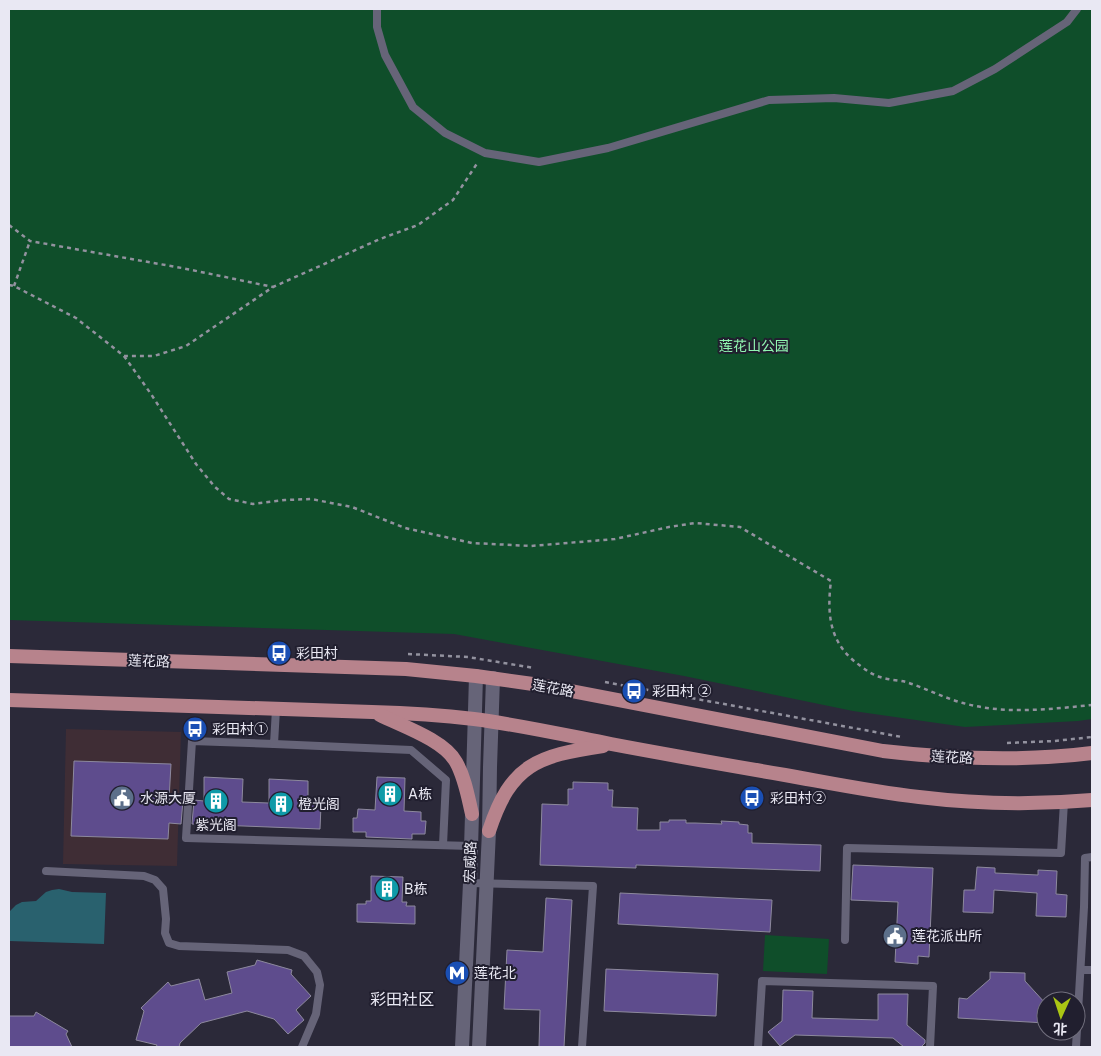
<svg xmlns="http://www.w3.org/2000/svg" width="1101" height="1056" viewBox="0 0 1101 1056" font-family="'Public Sans','Noto Sans SC',sans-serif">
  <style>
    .commercial { fill: #3f2d35 }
    .green { fill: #0f4e2a }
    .water { fill: #29616e }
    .building { fill: #5e4c8d; stroke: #8d899d }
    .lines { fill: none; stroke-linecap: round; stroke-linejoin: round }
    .path { stroke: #93929f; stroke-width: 2.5; stroke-dasharray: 4 4; stroke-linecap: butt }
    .service { stroke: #666478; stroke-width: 8 }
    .tertiary { stroke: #666478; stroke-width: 14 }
    .primary { stroke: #b7838c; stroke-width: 14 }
    .labels { text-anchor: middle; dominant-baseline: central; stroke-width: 4; stroke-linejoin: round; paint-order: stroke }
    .park-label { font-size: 14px; fill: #91f5b1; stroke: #211f2f }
    .poi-label { font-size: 14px; fill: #e9e8f3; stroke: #211f2f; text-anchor: start }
    .street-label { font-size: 14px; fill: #e9e8f3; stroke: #211f2f }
    .quarter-label { font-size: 16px; fill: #e9e8f3; stroke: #211f2f }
  </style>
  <rect width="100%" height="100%" fill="#2b2939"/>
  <polygon class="commercial" points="66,729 181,732 177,866 63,864"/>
  <g class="green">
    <polygon points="9,9 1092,9 1092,719 1078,721 965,727 853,711 684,676 454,634 9,620"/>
    <polygon points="765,935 829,939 827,974 763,971"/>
  </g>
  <polygon class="water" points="59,889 72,892 106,893 104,944 9,941 9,912 16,905 22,902 36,901 46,892 52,890"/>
  <g class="building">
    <polygon points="74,761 171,764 169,800 183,800 181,824 169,823 168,839 71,836"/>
    <polygon points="204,777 243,779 242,802 269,803 269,779 308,781 308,804 321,805 320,829 192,824 194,800 204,801"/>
    <polygon points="377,777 405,778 404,811 421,812 421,821 426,821 425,834 412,834 412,839 366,837 366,832 353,832 353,818 357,818 358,809 375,810"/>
    <polygon points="573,782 608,783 608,790 613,790 612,807 638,808 637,830 660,830 660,822 669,822 669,820 686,820 686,823 695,823 722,824 721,821 739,822 739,824 748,825 748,833 752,833 752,843 821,845 820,871 636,865 636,868 540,865 542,804 568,805 568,789 573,789"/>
    <polygon points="853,865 933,868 929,957 918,956 918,964 895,962 898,902 851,900"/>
    <polygon points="977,867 995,868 995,873 1038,875 1038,870 1057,871 1056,894 1067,895 1066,917 1036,916 1037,893 994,890 993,913 963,912 964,890 975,890"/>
    <polygon points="371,876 403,877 402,902 407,902 406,906 415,906 415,924 357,922 357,904 366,904 366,901 371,901"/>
    <polygon points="620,893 772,900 770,932 618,924"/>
    <polygon points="546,898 572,900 564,1047 539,1047 540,1010 504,1009 507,950 543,952"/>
    <polygon points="257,960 292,970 291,974 311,996 296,1010 304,1020 288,1034 274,1019 247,1011 201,1023 180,1043 179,1047 156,1047 157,1045 136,1040 144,1011 141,1008 168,982 171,986 199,979 205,1000 232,993 227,972 255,965"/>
    <polygon points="606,969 718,974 716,1016 604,1011"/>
    <polygon points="990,972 1025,973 1025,981 1046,1004 1046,1023 958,1018 959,998 967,999 990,979"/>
    <polygon points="783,990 813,991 812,1018 878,1020 878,994 908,994 907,1025 925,1040 925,1043 921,1047 904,1047 893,1038 795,1035 780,1046 768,1032 782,1021"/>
    <polygon points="36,1012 68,1031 66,1034 72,1047 9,1047 9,1016 34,1016"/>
  </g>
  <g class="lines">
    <g class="path">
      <polyline points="9,225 30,241 182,268 273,287"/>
      <polyline points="9,285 14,286 76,318 124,356 154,356 186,346 273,287 380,239 418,225 453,200 478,162"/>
      <polyline points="14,286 30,241"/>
      <path d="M124 356 151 394 196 464 215 487 229 499 253 504 285 500 311 499 352 507 405 528 472 543 531 546 615 539 669 527 695 523 740 527 831 581C827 612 829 640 854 661 862 667 870 674 880 677 888 680 898 680 906 682 925 688 944 698 963 703 1005 715 1050 709 1092 705"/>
      <polyline points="408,654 468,657 534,668"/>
      <polyline points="605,682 902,737"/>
      <polyline points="1007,743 1054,741 1092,737"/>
    </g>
    <g class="service">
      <polyline points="377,9 377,27 385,55 413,107 445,133 485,153 539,162 608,148 769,100 834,98 889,103 953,91 995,69 1067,22 1077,9"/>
      <polyline points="276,709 274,744 192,741 186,838 471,846"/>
      <polyline points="274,744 411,750 446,780 443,845"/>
      <polyline points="46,871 144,876 155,880 163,889 166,919 165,933 169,943 179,946 288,950 304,956 317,972 320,985 316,1014 302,1047"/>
      <polyline points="470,883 593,886 582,1047"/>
      <polyline points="845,940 847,848 1061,853 1064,802"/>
      <polyline points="1081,970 1092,970"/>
      <polyline points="758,1047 762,981 933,986 930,1047"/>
      <polyline points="1076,1047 1084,907 1085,858 1092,857"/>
    </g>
    <g class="tertiary">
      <polyline points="462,1047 470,883 476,676"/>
      <polyline points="479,1047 489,831 490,767 493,678"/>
    </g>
    <g class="primary">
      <path d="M9 656 406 669 476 676 540 685 883 751C953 759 1022 762 1092 753"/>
      <path d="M9 700 372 712C406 713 440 715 474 719 520 725 565 735 611 744 669 755 727 765 785 775 830 783 874 792 919 797 976 804 1035 805 1092 800"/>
      <path d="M380 715C402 726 444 740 456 762 465 778 468 797 472 814"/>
      <path d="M489 831C511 764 537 756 603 746"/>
    </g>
  </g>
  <defs>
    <symbol id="bus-disc" viewBox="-11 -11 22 22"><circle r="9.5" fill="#1a4fb4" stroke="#211f2f"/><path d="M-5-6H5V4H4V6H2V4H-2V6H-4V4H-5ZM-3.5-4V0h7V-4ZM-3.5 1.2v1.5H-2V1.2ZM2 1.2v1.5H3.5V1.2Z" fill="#fff"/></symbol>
    <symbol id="building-disc" viewBox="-11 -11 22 22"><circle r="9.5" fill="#0f9aa8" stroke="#211f2f"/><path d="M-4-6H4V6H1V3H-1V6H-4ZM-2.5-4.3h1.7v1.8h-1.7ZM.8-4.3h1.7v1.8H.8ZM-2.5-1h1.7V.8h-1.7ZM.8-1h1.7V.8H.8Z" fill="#fff"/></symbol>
    <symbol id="civic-disc" viewBox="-11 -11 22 22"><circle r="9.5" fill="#5c6f8a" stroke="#211f2f"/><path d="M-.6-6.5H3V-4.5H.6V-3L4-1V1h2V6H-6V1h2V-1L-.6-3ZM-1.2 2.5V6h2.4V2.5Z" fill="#fff"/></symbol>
    <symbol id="metro-disc" viewBox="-11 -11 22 22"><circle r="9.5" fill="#1a4fb4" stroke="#211f2f"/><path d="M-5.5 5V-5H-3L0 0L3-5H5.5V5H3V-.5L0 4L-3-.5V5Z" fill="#fff"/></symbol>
  </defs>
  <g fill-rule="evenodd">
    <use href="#bus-disc" x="265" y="639" width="28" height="28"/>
    <use href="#bus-disc" x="620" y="677" width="28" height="28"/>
    <use href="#bus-disc" x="181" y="715" width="28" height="28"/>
    <use href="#building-disc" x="376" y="780" width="28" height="28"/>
    <use href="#civic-disc" x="108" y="784" width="28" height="28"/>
    <use href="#bus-disc" x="738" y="784" width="28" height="28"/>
    <use href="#building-disc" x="202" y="787" width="28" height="28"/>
    <use href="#building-disc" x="267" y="790" width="28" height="28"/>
    <use href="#building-disc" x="373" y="875" width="28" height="28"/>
    <use href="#civic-disc" x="881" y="922" width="28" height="28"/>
    <use href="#metro-disc" x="443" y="959" width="28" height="28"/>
  </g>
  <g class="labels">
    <g class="park-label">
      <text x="754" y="346">莲花山公园</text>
    </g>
    <g class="poi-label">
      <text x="296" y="653">彩田村</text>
      <text x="652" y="691">彩田村 ②</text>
      <text x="212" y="729">彩田村①</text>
      <text x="408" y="794">A栋</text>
      <text x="140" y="798">水源大厦</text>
      <text x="770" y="798">彩田村②</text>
      <text x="298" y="804">橙光阁</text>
      <text x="216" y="825" text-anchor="middle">紫光阁</text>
      <text x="404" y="889">B栋</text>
      <text x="912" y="936">莲花派出所</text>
      <text x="474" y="973">莲花北</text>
    </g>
    <g class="street-label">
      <text transform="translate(149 661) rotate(2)">莲花路</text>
      <text transform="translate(553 688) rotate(10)">莲花路</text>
      <text transform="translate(952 757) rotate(3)">莲花路</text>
      <text transform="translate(470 862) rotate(-88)">宏威路</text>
    </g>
    <g class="quarter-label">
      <text x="402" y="999">彩田社区</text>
    </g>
  </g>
  <rect width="1101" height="1056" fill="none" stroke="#e9e8f3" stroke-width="20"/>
  <g transform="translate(1061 1016) rotate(183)"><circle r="24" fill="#211f2f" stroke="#716f7d"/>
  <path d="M0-4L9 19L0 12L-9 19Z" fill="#abc614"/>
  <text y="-8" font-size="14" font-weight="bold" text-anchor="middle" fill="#e9e8f3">北</text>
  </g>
</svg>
